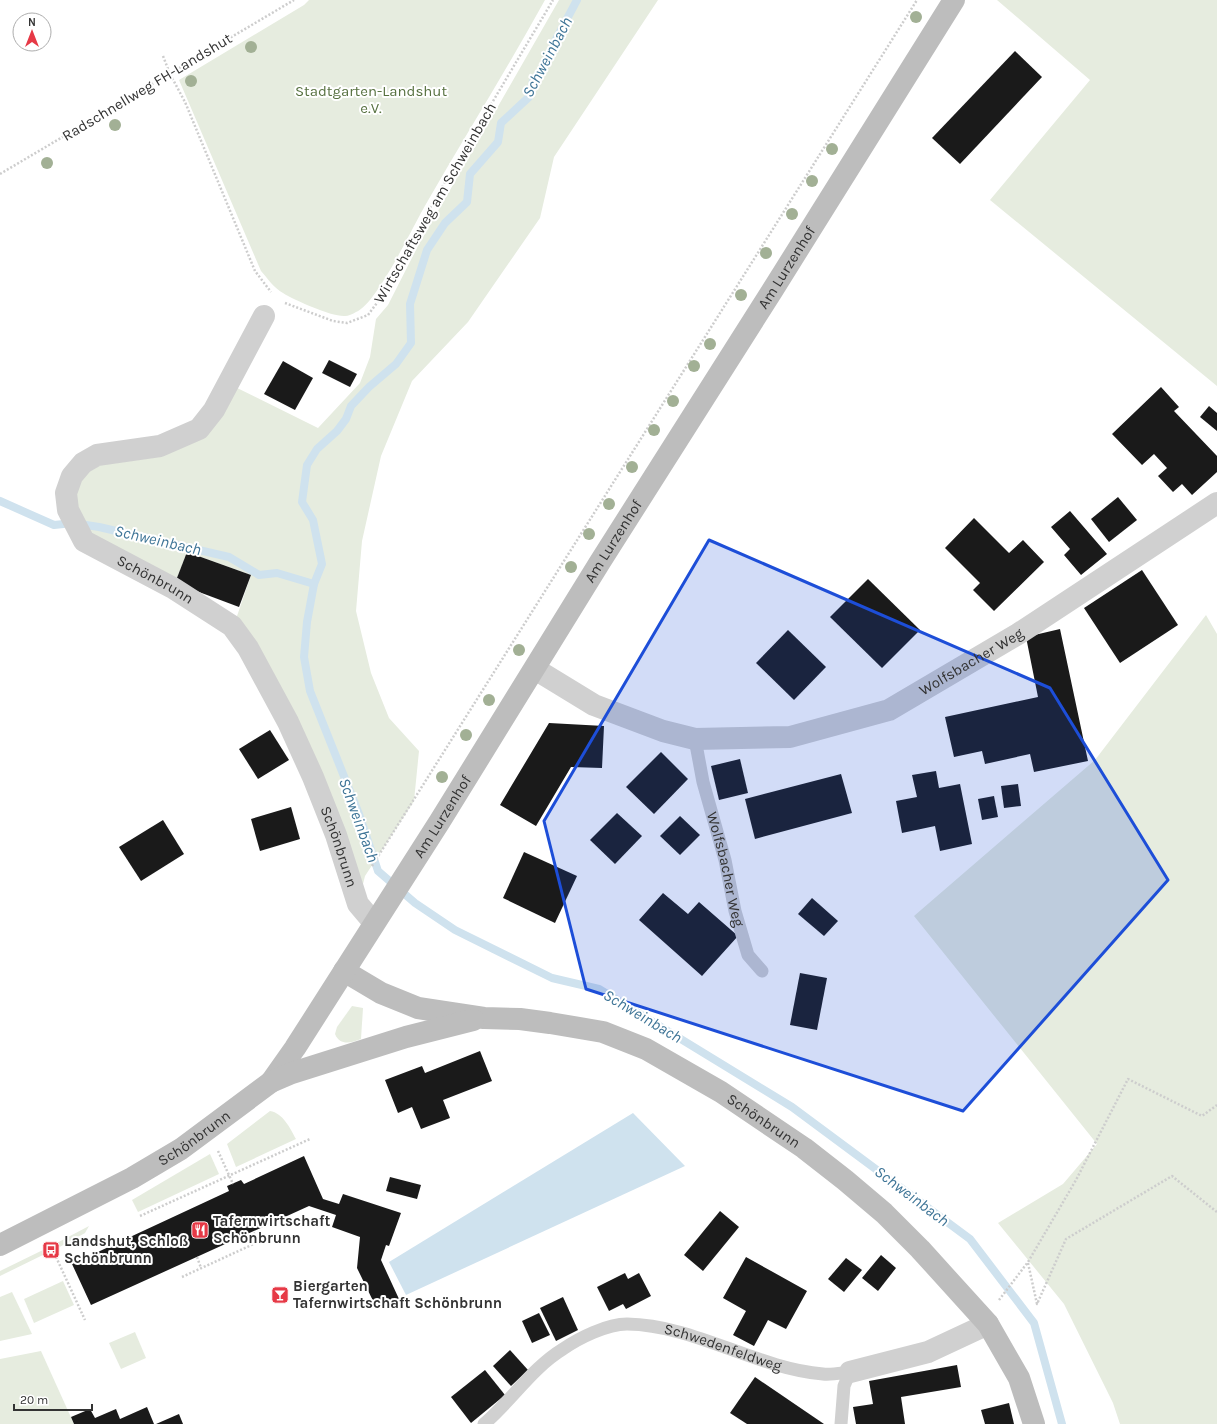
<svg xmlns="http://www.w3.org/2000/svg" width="1217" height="1424" viewBox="0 0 1217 1424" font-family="Karla,sans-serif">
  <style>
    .green { fill: #e6ecdf }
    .water { fill: #cfe2ee }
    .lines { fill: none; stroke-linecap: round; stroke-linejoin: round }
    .stream { stroke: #cfe2ee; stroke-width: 8 }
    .building { fill: #1a1a1a }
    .path { stroke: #cdcdcd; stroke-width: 2.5; stroke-dasharray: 2 2; stroke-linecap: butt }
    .lane { stroke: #d0d0d0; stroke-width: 13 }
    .street { stroke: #d0d0d0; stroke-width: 22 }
    .secondary { stroke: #bdbdbd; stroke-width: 22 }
    .tree { fill: #a2b095 }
    .marked { fill: #1d4ed8; fill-opacity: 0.2; stroke: #1d4ed8; stroke-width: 3; stroke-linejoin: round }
    .labels { text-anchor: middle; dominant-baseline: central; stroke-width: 4; stroke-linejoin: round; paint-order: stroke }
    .street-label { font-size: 15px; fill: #333; stroke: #fff }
    .park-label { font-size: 15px; fill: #56703f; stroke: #fff }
    .poi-label { font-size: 15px; font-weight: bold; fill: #333; stroke: #fff; text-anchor: start }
    .water-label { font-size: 16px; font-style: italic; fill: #3f7597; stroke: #fff }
  </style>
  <rect width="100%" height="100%" fill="#fff"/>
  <g class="green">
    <path d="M309 0H545C507 69 465 136 426 204 413 226 377 304 356 312 353 314 348 316 345 316 332 317 294 300 283 293 274 288 268 279 261 271L179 80 304 5Z"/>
    <polygon points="559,0 658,0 554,157 540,218 468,322 412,381 381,456 362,541 356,611 371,673 389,718 419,751 414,801 365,876 358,904 236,619 251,575 187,552 175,583 84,541 72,476 83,463 179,439 229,384 318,428 360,383 370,357 376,319 388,305 419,244"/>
    <polygon points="997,0 1217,0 1217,386 990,200 1090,80"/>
    <polygon points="1206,615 1217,634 1217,1424 1120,1424 1113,1403 1064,1304 998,1223 1063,1184 1097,1144 914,916 1095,760"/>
    <path d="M352 1006 363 1008 361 1039C351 1043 340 1046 335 1034L337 1027Z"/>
    <path d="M270 1111C283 1113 290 1128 296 1139L236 1167 227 1144Z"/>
    <polygon points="210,1154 219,1174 138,1212 132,1200"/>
    <polygon points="89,1226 85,1233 56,1249 53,1245"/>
    <polygon points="47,1248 49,1252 0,1276 0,1271"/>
    <polygon points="63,1281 74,1305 34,1323 24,1299"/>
    <polygon points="12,1292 32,1334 0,1341 0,1297"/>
    <polygon points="135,1332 146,1358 121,1369 109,1343"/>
    <polygon points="41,1351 74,1424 0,1424 0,1359"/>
  </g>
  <polygon class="water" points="633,1113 685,1166 406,1295 389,1262"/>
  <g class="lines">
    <g class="stream">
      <polyline points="577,0 553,45 549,59 533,81 529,97 501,123 498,142 470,174 467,202 445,223 427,250 410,304 411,343 396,364 369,387 351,406 346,419 337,431 317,449 307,465 302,502 313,520 322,564 314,584 307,622 304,657 310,691 359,814 378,871 415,903 455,930 552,978 599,989 792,1107 970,1239 1034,1323 1062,1424"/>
      <polyline points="0,501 54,525 73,523 99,527 229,557 259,575 277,573 314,584"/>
    </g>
  </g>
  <g class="building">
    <polygon points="1015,51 1042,77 960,164 932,138"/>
    <polygon points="329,360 357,374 350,387 322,373"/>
    <polygon points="283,361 313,378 295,410 264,394"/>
    <polygon points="1161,387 1179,407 1174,411 1217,456 1217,472 1192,495 1182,484 1173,492 1158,476 1167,468 1154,454 1142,465 1112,434"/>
    <polygon points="1209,406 1217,413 1217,431 1200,417"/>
    <polygon points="1118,497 1137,520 1109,542 1091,519"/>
    <polygon points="1070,511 1107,554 1081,575 1064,555 1070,549 1051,527"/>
    <polygon points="974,518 1009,553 1023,540 1044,562 994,611 973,590 980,583 945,548"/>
    <polygon points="187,552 251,575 239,607 175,583"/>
    <polygon points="1142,570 1178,625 1120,663 1084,608"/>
    <polygon points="868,579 920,630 882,668 830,617"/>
    <polygon points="1060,629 1088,761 1034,772 1030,754 985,764 982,751 954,757 945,717 1038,697 1026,637"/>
    <polygon points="788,630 826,667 794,700 756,663"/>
    <polygon points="549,723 604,726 602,768 571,767 536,826 500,805"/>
    <polygon points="270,730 289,760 258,779 239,749"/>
    <polygon points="661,752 688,779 654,814 626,787"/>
    <polygon points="740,759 748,793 719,800 711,766"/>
    <polygon points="936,771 939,788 960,784 972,844 940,851 935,826 902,833 896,801 917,797 912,775"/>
    <polygon points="841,774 852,813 755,839 745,799"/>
    <polygon points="1018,784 1021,806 1004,808 1001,786"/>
    <polygon points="994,796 998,817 982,820 978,799"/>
    <polygon points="291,807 300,839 260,851 251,819"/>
    <polygon points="617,813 642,836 615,864 590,840"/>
    <polygon points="680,816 700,835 680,855 660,836"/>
    <polygon points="163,820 184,854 141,881 119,847"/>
    <polygon points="524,852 577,876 555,923 503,898"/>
    <polygon points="663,893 688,914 699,902 738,936 702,976 639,920"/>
    <polygon points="812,898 838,921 824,936 798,914"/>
    <polygon points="800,973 827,978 817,1030 790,1025"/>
    <polygon points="480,1051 492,1081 443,1100 450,1118 421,1129 412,1107 398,1113 385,1080 422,1066 425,1073"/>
    <polygon points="304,1156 323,1199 339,1204 343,1194 401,1213 389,1246 386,1245 381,1260 399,1299 377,1309 357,1268 360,1237 332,1227 336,1215 309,1206 91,1305 72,1264 229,1191 227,1186 241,1180 244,1184"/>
    <polygon points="390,1177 421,1185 417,1199 386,1191"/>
    <polygon points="720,1211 739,1227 703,1271 684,1255"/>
    <polygon points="881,1255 896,1268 878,1291 862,1278"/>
    <polygon points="746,1257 807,1291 786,1329 768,1320 754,1346 733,1335 746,1311 723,1298"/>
    <polygon points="846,1258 862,1270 844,1292 828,1279"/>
    <polygon points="625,1273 628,1279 639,1273 651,1296 626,1309 623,1304 609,1311 597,1287"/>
    <polygon points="563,1297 578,1330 556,1341 540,1308"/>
    <polygon points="539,1313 550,1335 532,1343 522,1321"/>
    <polygon points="510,1350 528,1370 511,1386 493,1366"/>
    <polygon points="957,1365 961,1387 901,1397 905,1424 856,1424 853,1407 873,1404 869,1381"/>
    <polygon points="485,1370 505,1395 471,1423 451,1397"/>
    <polygon points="755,1377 824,1424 747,1424 730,1413"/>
    <polygon points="1009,1403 1014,1424 985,1424 981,1410"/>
    <polygon points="147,1407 154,1424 74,1424 71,1417 90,1409 95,1418 116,1409 120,1419"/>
    <polygon points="179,1414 183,1424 156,1424"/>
  </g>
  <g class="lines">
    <g class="path">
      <polyline points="163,56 170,74 185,102 255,271 271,292"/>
      <polyline points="0,174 294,0"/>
      <polyline points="285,303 333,321 347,323 368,315 385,292 403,262 432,204 553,0"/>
      <polyline points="372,866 917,0"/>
      <polyline points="218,1151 233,1184"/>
      <polyline points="140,1216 310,1139"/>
      <polyline points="51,1246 85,1320"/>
      <polyline points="197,1257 201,1268"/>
      <polyline points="1028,1263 1037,1304 1066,1239 1172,1176 1217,1212"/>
      <polyline points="182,1277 258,1242 253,1231"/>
      <polyline points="999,1300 1028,1262 1076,1180 1128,1079 1202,1116 1217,1105"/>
    </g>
    <g class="lane">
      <path id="s1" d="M695 739 703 782 725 860 735 911 748 955 762 971"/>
      <path id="s2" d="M484 1424C512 1400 532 1368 563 1349 579 1338 607 1324 627 1324 695 1325 755 1368 823 1374 831 1375 841 1373 850 1372L844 1386 841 1424"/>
    </g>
    <g class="street">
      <path id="s3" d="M264 316 214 410 199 429 160 446 97 455 83 463 72 476 66 493 68 510 84 541 173 588 232 626 248 648 288 722 313 777 336 835 358 904 374 923"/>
      <path id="s4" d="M535 669 594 705 663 731 695 739 790 737 889 710 1018 634 1217 503"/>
      <polyline points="850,1372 928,1352 988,1324"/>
    </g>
    <g class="secondary">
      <path id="s5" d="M344 971 381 993 418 1008 484 1018 520 1019 550 1023 603 1032 646 1049 721 1092 804 1148 845 1180 884 1213 920 1249 988 1324 1019 1378 1034 1424"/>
      <path id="s6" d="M271 1082 295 1048 440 821 600 562 772 291 954 0"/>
      <path id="s7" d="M0 1245 132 1178 181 1149 271 1082 292 1073 406 1037 473 1020"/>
    </g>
  </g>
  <g class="tree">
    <circle cx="916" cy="17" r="6"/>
    <circle cx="251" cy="47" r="6"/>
    <circle cx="191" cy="81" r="6"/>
    <circle cx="115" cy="125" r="6"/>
    <circle cx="832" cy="149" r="6"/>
    <circle cx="47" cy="163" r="6"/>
    <circle cx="812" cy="181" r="6"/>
    <circle cx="792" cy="214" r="6"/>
    <circle cx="766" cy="253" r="6"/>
    <circle cx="741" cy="295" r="6"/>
    <circle cx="710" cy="344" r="6"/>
    <circle cx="694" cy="366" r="6"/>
    <circle cx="673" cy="401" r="6"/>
    <circle cx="654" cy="430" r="6"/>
    <circle cx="632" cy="467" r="6"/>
    <circle cx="609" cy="504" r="6"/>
    <circle cx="589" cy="534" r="6"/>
    <circle cx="571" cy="567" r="6"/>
    <circle cx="519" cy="650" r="6"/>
    <circle cx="489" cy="700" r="6"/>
    <circle cx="466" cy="735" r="6"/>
    <circle cx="442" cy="777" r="6"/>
  </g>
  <path class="marked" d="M709 540 1050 688 1168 880 963 1111 586 989 544 821Z"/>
  <defs>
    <symbol id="restaurant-square" viewBox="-11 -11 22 22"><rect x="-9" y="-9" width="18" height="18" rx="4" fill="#e63946" stroke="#fff"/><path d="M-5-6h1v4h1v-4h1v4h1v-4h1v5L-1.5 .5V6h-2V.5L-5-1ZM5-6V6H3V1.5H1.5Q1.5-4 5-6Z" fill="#fff"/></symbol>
    <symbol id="bus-square" viewBox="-11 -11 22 22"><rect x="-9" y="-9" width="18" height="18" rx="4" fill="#e63946" stroke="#fff"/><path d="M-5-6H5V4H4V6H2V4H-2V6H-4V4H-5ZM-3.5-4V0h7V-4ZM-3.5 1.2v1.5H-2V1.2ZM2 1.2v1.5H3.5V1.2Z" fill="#fff"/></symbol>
    <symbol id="bar-square" viewBox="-11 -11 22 22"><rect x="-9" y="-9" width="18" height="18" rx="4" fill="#e63946" stroke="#fff"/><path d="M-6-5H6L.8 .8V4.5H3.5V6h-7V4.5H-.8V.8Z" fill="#fff"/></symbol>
  </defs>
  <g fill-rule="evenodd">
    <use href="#restaurant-square" x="190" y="1220" width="20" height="20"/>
    <use href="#bus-square" x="41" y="1240" width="20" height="20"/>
    <use href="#bar-square" x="270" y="1285" width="20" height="20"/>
  </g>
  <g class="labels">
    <g class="street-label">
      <text transform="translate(147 87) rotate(-31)">Radschnellweg FH-Landshut</text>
      <text transform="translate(435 203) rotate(-60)">Wirtschaftsweg am Schweinbach</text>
      <text stroke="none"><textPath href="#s6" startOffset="964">Am Lurzenhof</textPath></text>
      <text stroke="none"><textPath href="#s6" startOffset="640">Am Lurzenhof</textPath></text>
      <text stroke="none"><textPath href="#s3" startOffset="421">Schönbrunn</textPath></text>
      <text stroke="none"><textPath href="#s4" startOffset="469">Wolfsbacher Weg</textPath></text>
      <text stroke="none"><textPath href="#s6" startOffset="316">Am Lurzenhof</textPath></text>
      <text stroke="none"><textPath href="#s3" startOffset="757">Schönbrunn</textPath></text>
      <text stroke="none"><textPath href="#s1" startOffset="134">Wolfsbacher Weg</textPath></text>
      <text stroke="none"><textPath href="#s5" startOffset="454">Schönbrunn</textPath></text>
      <text stroke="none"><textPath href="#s7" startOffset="222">Schönbrunn</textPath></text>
      <text stroke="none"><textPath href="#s2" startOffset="278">Schwedenfeldweg</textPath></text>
    </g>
    <g class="park-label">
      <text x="371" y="91">Stadtgarten-Landshut<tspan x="371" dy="17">e.V.</tspan></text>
    </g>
    <g class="poi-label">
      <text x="213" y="1221">Tafernwirtschaft<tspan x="213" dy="17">Schönbrunn</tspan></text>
      <text x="64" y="1241">Landshut, Schloß<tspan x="64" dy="17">Schönbrunn</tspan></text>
      <text x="293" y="1286">Biergarten<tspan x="293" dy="17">Tafernwirtschaft Schönbrunn</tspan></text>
    </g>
    <g class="water-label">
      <text transform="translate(547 57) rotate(-62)">Schweinbach</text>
      <text transform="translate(158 540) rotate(13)">Schweinbach</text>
      <text transform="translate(359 820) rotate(70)">Schweinbach</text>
      <text transform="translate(643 1016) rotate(31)">Schweinbach</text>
      <text transform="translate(912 1196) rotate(37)">Schweinbach</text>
    </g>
  </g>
  <g transform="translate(32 32)"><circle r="19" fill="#ffffff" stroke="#adadad"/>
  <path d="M0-3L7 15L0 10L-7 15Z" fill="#e63946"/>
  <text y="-6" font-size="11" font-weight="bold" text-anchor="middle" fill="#333333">N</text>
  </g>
  <path d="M14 1404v6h78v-6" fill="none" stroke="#333333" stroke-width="2"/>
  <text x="20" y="1404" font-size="12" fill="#333333" stroke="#ffffff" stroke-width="3" paint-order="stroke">20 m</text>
</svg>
